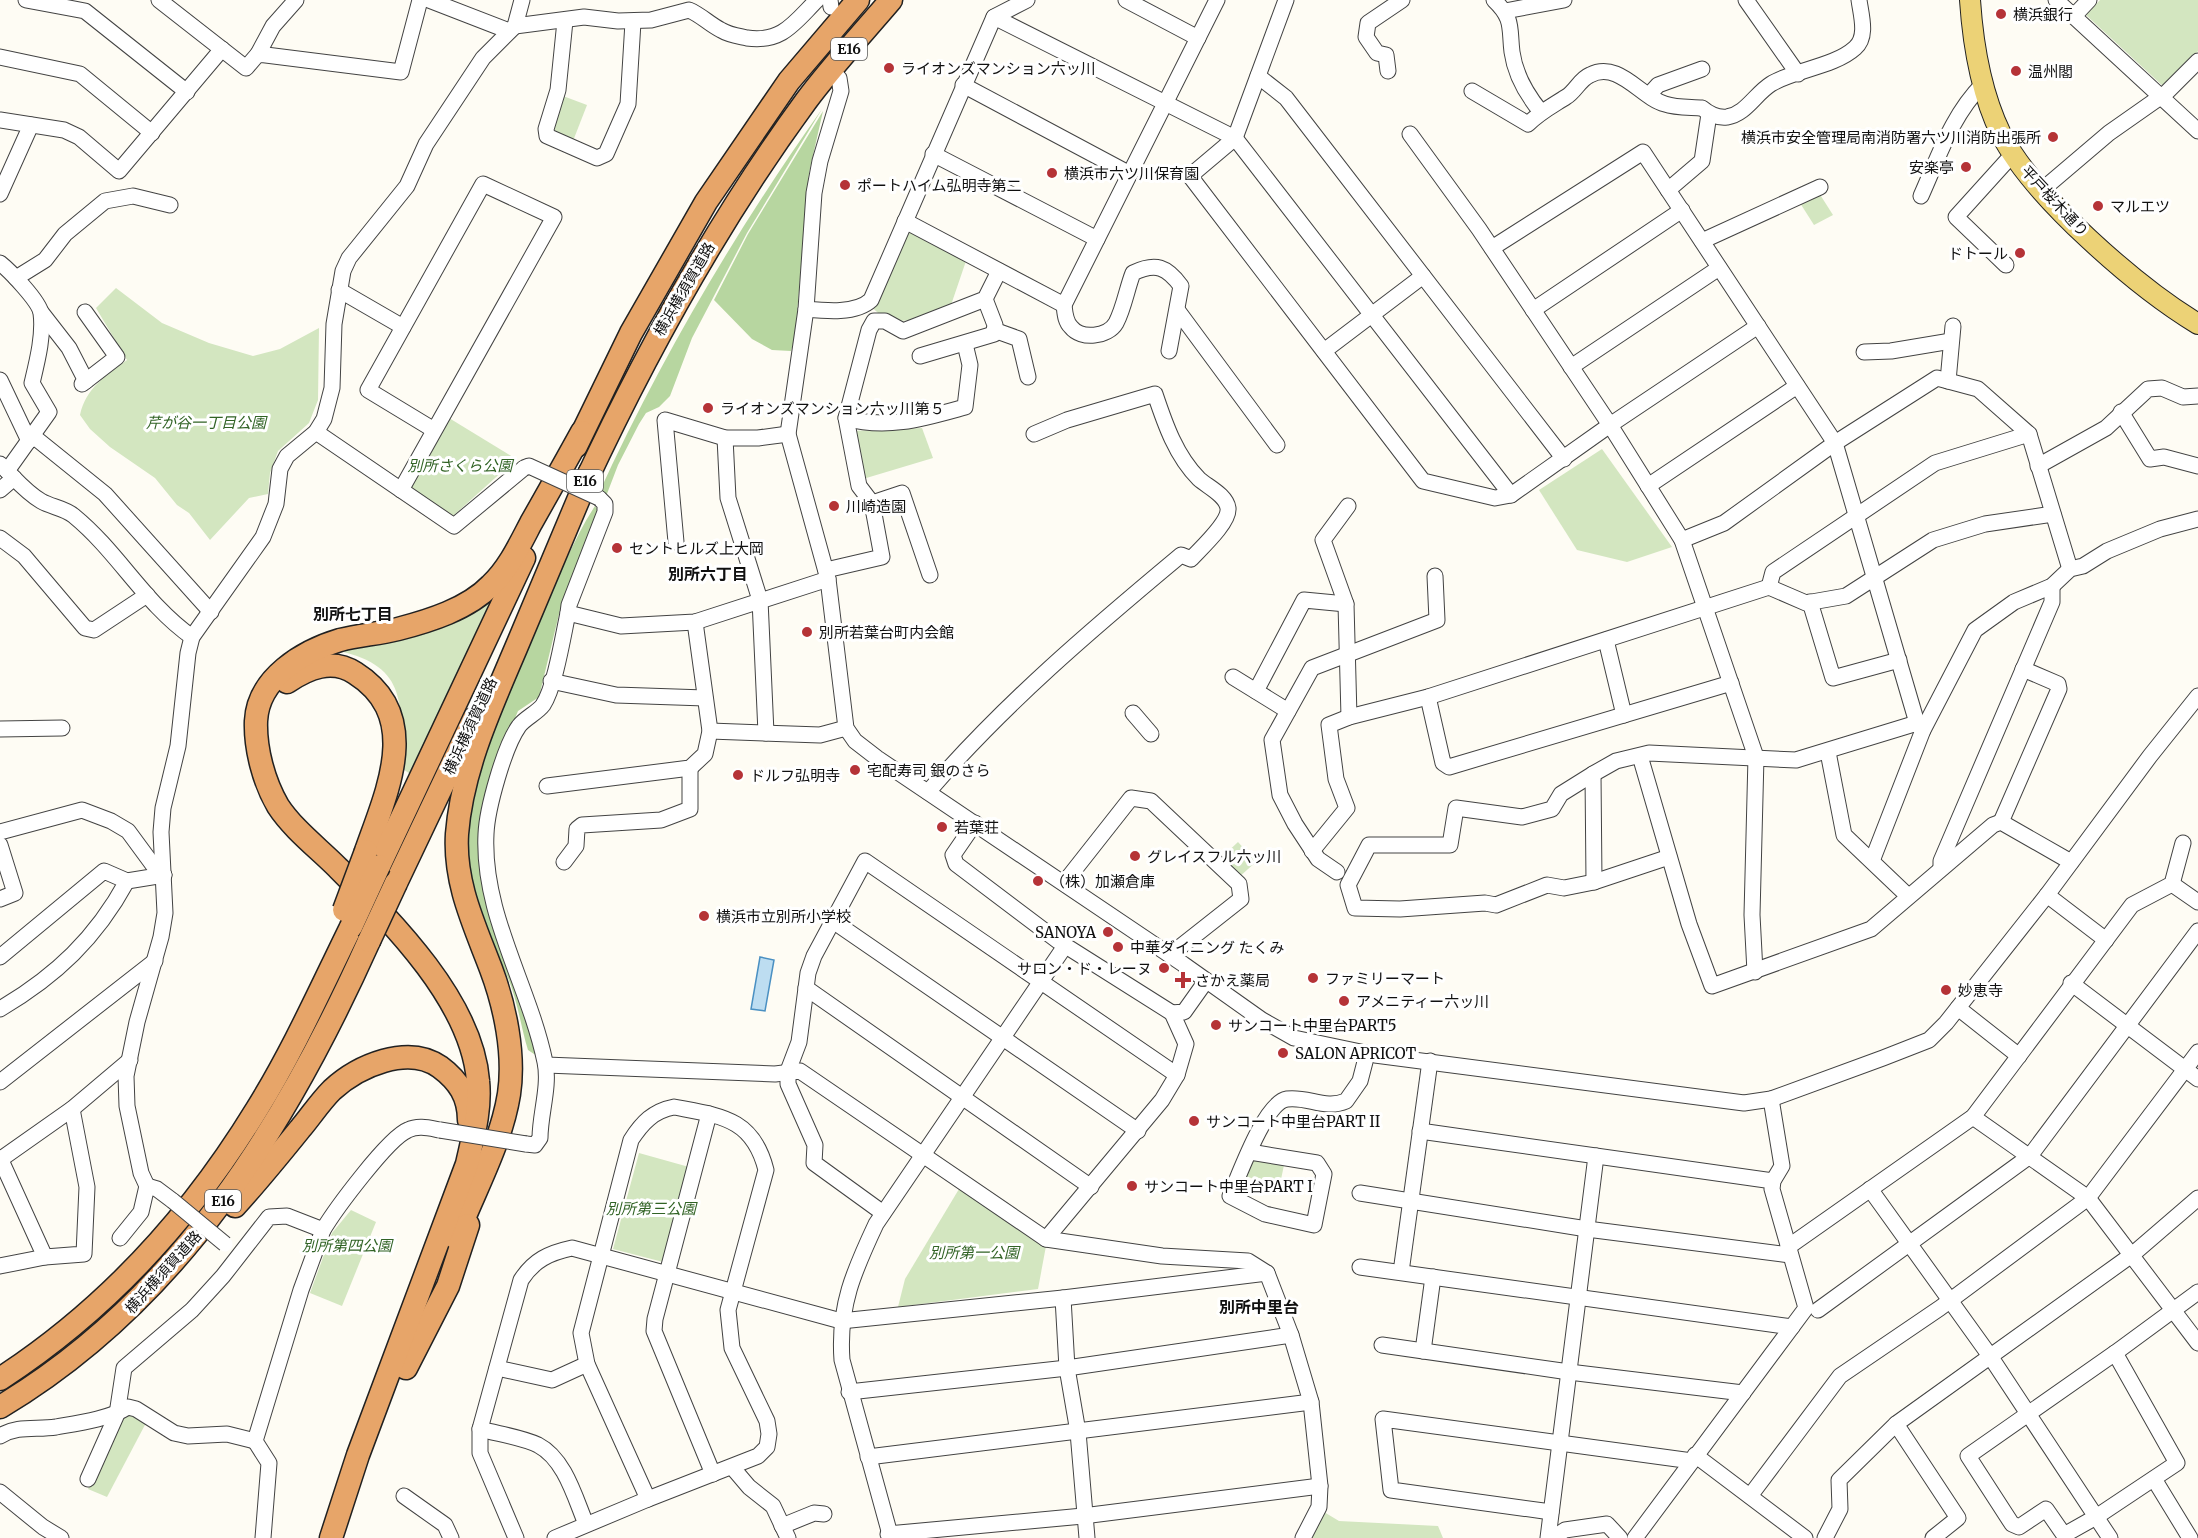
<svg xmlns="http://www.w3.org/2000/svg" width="2198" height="1538" viewBox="0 0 2198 1538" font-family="Merriweather,'Noto Sans JP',serif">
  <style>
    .green { fill: #d3e6c0 }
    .forest { fill: #b7d6a0 }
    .water { fill: #bdddf1; stroke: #4a90c2; stroke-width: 1.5 }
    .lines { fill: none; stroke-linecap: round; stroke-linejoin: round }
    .minor-casing { stroke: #434343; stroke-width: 17 }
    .major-casing { stroke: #212121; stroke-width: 22 }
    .highway-casing { stroke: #212121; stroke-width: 25 }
    .minor { stroke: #fff; stroke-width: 15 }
    .major { stroke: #ecd276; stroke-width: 20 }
    .highway { stroke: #e7a569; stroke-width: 22 }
    .minor-bridge-casing { stroke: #434343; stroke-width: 17; stroke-linecap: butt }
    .highway-bridge-casing { stroke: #212121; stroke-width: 25; stroke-linecap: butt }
    .minor-bridge { stroke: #fff; stroke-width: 15 }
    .highway-bridge { stroke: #e7a569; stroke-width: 22 }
    .poi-dot { fill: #b53337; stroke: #fff; stroke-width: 2 }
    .labels { text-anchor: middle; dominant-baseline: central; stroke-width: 6; stroke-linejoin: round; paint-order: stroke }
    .shield { fill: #fff; stroke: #585858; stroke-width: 1.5 }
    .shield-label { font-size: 14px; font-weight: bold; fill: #101010 }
    .poi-label { font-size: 15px; fill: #101010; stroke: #fff; text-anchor: start }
    .street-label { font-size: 15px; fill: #101010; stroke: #fff }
    .park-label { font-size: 15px; font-style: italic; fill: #316325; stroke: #fff }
    .neighbourhood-label { font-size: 16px; font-weight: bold; fill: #101010; stroke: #fff }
  </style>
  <rect width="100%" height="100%" fill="#fefcf4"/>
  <g class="green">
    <polygon points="2100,0 2198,0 2198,51 2164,87 2086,15"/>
    <polygon points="563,96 587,105 573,141 555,135 552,129"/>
    <polygon points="1819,193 1833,215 1814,225 1800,203"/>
    <path d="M908 230 966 261 951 305C925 315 895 334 872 307Z"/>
    <path d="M116 288 162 323 209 343 253 356 280 349 319 328 318 400 309 423 278 451 270 473 268 494 249 498 210 540 189 513 177 505 155 478 110 447 90 429 80 415C86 388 105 376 127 360L96 308Z"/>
    <polygon points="449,418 516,459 453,516 410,489"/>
    <polygon points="922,428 933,458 863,479 851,431"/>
    <polygon points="1602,449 1672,547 1627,562 1577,550 1539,490"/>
    <path d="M490 602 410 774 403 769C399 709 412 667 339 651 401 643 436 635 490 602Z"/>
    <polygon points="1238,842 1256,862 1239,877 1220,859"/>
    <polygon points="639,1153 689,1167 663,1262 613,1249"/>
    <polygon points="1254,1158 1284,1165 1279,1189 1246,1176"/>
    <polygon points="959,1189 1046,1246 1038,1289 898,1307 905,1279"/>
    <polygon points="351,1210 376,1222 342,1306 310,1293 332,1233"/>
    <polygon points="130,1412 147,1421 107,1497 88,1489 120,1416"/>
    <polygon points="1324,1512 1339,1521 1438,1526 1443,1538 1309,1538"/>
  </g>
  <g class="forest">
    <path d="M822 109 747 233 692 338 670 396 659 407 646 413 639 424 618 465 605 499 598 495C660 359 736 231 822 109Z"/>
    <polygon points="823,111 809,173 795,337 791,351 772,350 752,339 714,300 748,234"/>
    <path d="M595 506 599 511 560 610 539 697 518 711 500 754 484 811 503 945 537 1056 528 1050C518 1018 514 969 487 947L463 844 482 754 541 609C561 576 573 539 595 506Z"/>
  </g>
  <polygon class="water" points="760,957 774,960 765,1011 751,1009"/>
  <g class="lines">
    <defs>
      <g id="minor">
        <polyline points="26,0 85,11 187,92"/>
        <polyline points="159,0 246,68 258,54 401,72 420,0"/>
        <polyline points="429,0 509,31"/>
        <polyline points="830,0 831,7"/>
        <polyline points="1126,0 1198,38"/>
        <polyline points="1286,0 1235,138 1190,176 1423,481 1495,498 1511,495 1610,425 1758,326"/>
        <path d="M1494 0C1514 19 1509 28 1512 52 1515 74 1527 95 1541 112"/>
        <polyline points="1746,0 1798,74"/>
        <polyline points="2056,0 2198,131"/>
        <polyline points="1505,11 1564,0"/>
        <polyline points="2074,16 2089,0"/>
        <polyline points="994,17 1235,138 1511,495"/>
        <polyline points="565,21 558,90 546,129 547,136 597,158 606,154 628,104 633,22"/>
        <path d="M515 26 584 17 618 21 651 20 689 10C701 15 709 24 721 30 729 35 738 36 747 38 782 43 794 23 817 0"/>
        <polyline points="258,54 273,26 296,0"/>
        <polyline points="0,57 80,74 152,133"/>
        <polyline points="1388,71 1386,55 1377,53 1366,37 1368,23 1402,0"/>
        <polyline points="1258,76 1286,98 1564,459"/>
        <polyline points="839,78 841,91 820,161 814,193 806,309 788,434 828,579 846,728 855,741 877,758 1183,964 1262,1020 1294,1038 1375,1055 1744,1103 1771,1099 1883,1058 1929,1040 1946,1023 2047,895 2150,756 2198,696"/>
        <polyline points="963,85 1130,174"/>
        <path d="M1472 91 1528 124C1540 112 1552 106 1566 97 1575 92 1580 79 1590 75 1619 60 1641 98 1665 104 1676 108 1691 107 1702 108 1709 114 1717 118 1727 117 1746 114 1755 94 1771 84 1793 70 1834 67 1855 48 1868 37 1861 15 1859 0"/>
        <polyline points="1649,95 1658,85 1702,69"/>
        <polyline points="0,120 64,130 79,137 119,171 222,49"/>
        <polyline points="1410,134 1479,229 1610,425 1682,540 1756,757 1752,915 1755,972"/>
        <polyline points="933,154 1097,239"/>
        <polyline points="1668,190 1702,161 1709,114"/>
        <polyline points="2042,190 2109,133 2166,93 2198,61"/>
        <polyline points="0,194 31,125"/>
        <path d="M1921 196C1939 156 1952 115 1983 84"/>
        <path d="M905 221 1064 305C1065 313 1065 321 1071 327 1081 340 1108 337 1116 323 1124 308 1127 288 1133 273 1156 262 1167 267 1181 286L1169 351"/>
        <polyline points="1702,241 1820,187"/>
        <polyline points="1492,248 1643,152 1835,443 1917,723"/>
        <path d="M0 263C10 271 39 301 41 313 44 335 37 362 32 383L49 412 7 471"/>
        <polyline points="2006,265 1956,217 2013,154"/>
        <polyline points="16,278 45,260 65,234 105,201 133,196 170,205"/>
        <polyline points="339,290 403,327"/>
        <polyline points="1064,305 1217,0"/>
        <path d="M806 309C826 311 856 314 871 300L994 17 1027 0"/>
        <polyline points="1533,310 1682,210"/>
        <polyline points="1178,311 1277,445"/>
        <polyline points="41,312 69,348 86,381"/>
        <polyline points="994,330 1019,339 1028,377"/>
        <path d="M965 344 970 365 965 407C925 418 887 430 846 418L869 330 874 321H885L903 331 985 299 999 271"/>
        <polyline points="1324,351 1423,276"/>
        <polyline points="1864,352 1891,351 1951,341"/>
        <polyline points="920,356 994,334 995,325 985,299"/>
        <polyline points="1571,367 1719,268"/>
        <polyline points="0,380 29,441"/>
        <polyline points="1948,381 1953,326"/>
        <polyline points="82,384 117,357 85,312"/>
        <polyline points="2121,412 2150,459 2164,457 2198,466"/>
        <polyline points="316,432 454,526 524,468"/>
        <polyline points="33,436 105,494 211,612"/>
        <polyline points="725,438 728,498 760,600 766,733"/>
        <path d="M0 464C14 477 24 491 41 501 51 507 65 508 74 516 118 552 145 604 192 637"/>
        <polyline points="2038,466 2106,428 2148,389 2162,388 2183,397 2198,396"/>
        <polyline points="1648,486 1797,386"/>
        <polyline points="0,490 14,478"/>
        <polyline points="401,490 554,217 483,184 368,390 434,430"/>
        <polyline points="872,503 902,493 930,575"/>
        <polyline points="1348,506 1323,540 1346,604 1349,717"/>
        <polyline points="0,538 24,556 85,628 94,630 147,595"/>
        <polyline points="1682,540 1724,523 1835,443 1937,378 1978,389 2029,434 2070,569"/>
        <polyline points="676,542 665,420 725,438 758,438 788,434"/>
        <polyline points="826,570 882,557 872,503 859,486 846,418"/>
        <polyline points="1769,587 1773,572 1935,463 2029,434"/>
        <polyline points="1810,602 1833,678 1899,660"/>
        <polyline points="568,613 569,605 605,512 605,504 599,498"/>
        <polyline points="1606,640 1624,715"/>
        <polyline points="1233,677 1288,711"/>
        <polyline points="551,681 616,695 705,698"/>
        <polyline points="1256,691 1304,600 1346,604"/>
        <polyline points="1428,697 1443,763 1449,767 1731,683"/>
        <polyline points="1133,713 1151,734"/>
        <polyline points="0,729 62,728"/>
        <polyline points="710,731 820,735 846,728"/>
        <polyline points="1828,752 1844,835 1908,896"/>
        <polyline points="1640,756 1689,924 1712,986 1871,929 1993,825 2001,822 2071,862"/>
        <polyline points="1593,774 1594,882"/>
        <polyline points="547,786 690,768 705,754 710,731 695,622"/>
        <path d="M928 792C1005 703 1091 630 1181 555L1191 559C1200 549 1230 522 1228 508 1226 495 1208 487 1199 479 1176 456 1165 424 1155 394L1067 420 1034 434"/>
        <polyline points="2001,822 2059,689 2058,684 2023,669"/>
        <polyline points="975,823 953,855 956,864 1058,941 1172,1013 1186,1044 1177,1075 1162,1100 1046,1239"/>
        <polyline points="0,832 82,810 111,821 128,831 153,865 164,875"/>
        <polyline points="0,845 15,893 0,899"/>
        <polyline points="1312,851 1347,808 1336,779 1329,725 1349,717 1428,697 1769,587 1806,603 1846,596 1933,540 1985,524 2053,514"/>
        <polyline points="1669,857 1594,882 1564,888 1547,885 1496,905 1485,903 1400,909 1355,908 1348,885 1369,845 1450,845 1456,808 1522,817 1552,809 1561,794 1593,774 1616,761 1649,753 1796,760 1917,723 1923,730"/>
        <polyline points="1872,861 1923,730 1975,630 2014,602 2052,586 2070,569 2083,566 2107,551 2160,529 2198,519"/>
        <polyline points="564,862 576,846 577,829 582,825 661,820 690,809 690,768"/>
        <polyline points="1941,868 1941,861 2052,602 2052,586"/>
        <polyline points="1337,872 1318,859 1295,824 1280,795 1272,740 1312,668 1437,620 1435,576"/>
        <polyline points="1064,883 1131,798 1151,801 1239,884 1241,899 1170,955"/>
        <polyline points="2172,884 2198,902"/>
        <polyline points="2047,895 2106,940"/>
        <polyline points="833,921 1138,1131"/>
        <polyline points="0,957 104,871 127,881 164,875"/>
        <polyline points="2071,983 2198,1079"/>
        <polyline points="806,988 1091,1187"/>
        <polyline points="1958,1008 2019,1056"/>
        <path d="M0 1009C56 976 96 938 127 881"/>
        <polyline points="1172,1013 1184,1012 1206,981"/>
        <polyline points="546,1065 775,1074 800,1071 1046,1239 1162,1256 1248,1261 1267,1273 1291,1335 1311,1402 1320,1486 1319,1507 1303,1538"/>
        <polyline points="0,1082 155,961"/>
        <path d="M674 1107C721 1116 753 1118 766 1170L728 1310 732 1348 767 1421 769 1434 767 1447 758 1456 648 1499 587 1364 581 1333 631 1140C642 1123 653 1111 674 1107Z"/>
        <polyline points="709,1114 655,1319 654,1331 713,1474"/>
        <polyline points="1973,1117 2088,1198 2198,1343"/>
        <polyline points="1420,1131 1773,1181"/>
        <path d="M526 1144 535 1145 540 1138C540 1114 550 1086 545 1062 529 985 482 914 486 834 487 809 504 747 519 726 525 718 537 713 543 705 555 687 563 636 568 613L621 626 695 622 828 579"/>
        <path d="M1250 1152 1317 1163 1324 1174 1314 1225 1265 1214 1230 1196C1239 1176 1265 1102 1287 1099 1308 1096 1325 1110 1346 1101L1360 1081 1367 1054"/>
        <polyline points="0,1158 45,1257"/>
        <polyline points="1,1159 72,1109 130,1060"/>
        <polyline points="147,1186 157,1189 173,1201"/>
        <polyline points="1870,1189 1990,1356 2110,1538"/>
        <polyline points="1360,1193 1587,1229 1790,1255"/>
        <polyline points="883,1213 814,1163 815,1145 788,1084 788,1071 799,1042 808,973 814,956 865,861 1177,1075"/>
        <path d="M323 1230C335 1210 388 1138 408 1130 418 1125 429 1128 440 1130"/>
        <polyline points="120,1238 141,1212 147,1186 141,1173 127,1106 126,1076 137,1022 161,937 165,913 161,832 163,808 178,746 188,653 192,637 263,537 276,504 280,469 287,456 316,432 324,419 332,388 334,324 343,271 349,258 407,186 426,144 483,58 515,26 522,0"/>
        <polyline points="1788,1247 1973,1117 2132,905 2172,884 2183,843"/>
        <polyline points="0,1266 45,1257 84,1254 87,1187 72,1109"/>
        <polyline points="1360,1267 1792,1327"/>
        <polyline points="1401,1272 1430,1061"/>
        <polyline points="1063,1298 1067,1368 1078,1432 1087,1538"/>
        <polyline points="1818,1310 2030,1156 2198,931"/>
        <polyline points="1382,1345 1569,1372 1743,1393"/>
        <polyline points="1423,1351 1433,1277"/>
        <polygon points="2115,1353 2177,1463 2096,1517 2064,1535 2046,1509 2019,1527 2012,1524 1968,1456"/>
        <polyline points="2115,1353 2198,1292"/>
        <polyline points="497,1368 552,1380 587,1364"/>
        <polyline points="849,1392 1067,1368 1291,1335"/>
        <polyline points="1896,1424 1958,1518 1933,1538"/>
        <path d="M480 1429C498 1434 521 1437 538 1445 565 1459 575 1498 586 1524"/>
        <path d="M0 1436C18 1425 36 1430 56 1427 79 1423 109 1419 128 1407L136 1409 174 1433 188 1436 227 1434 255 1441"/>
        <polyline points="1695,1455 1805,1538"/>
        <polyline points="868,1457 1311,1402"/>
        <polyline points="732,1467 749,1487 773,1506 788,1538"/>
        <polyline points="88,1479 117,1414 124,1368 192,1310 223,1276 269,1217 287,1216 323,1230 301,1290 255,1441 269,1463 263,1538"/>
        <polyline points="2154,1479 2190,1538"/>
        <polyline points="0,1492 43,1527 61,1538"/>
        <polyline points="404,1496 445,1525 451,1538"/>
        <polyline points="1750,1496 1840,1376 1940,1308 2088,1198 2198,1052"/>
        <polyline points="1551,1512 1391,1490 1383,1419 1692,1461"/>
        <polyline points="782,1526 814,1513 824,1514"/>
        <polyline points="888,1534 1083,1516 1320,1486"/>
        <path d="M516 1538 480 1453V1429L521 1280C534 1260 549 1253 572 1248L841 1321 1063 1298 1267 1273"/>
        <polyline points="555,1538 648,1499"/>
        <path d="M891 1538 842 1360C838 1306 854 1271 876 1224L1065 946"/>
        <polyline points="1548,1538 1596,1156"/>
        <polyline points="1553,1538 1565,1530 1607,1524 1620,1538"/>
        <polyline points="1635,1538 1806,1308 1772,1189 1773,1181 1782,1166 1771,1099"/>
        <polyline points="1825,1538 1840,1509 1839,1480 1896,1424 2133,1254 2198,1198"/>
      </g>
      <path id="major" d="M1970 0C1973 45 1981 93 2001 134 2033 197 2137 287 2198 324"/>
      <g id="highway">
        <polyline points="576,446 631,333 706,202 789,81 858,0"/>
        <path d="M584 485C647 350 718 221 806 101 832 66 863 33 891 0"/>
        <path d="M287 682C308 668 332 658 355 673 423 716 387 791 366 851"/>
        <polyline points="379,866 524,558"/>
        <polyline points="396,883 474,719"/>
        <path d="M235 1206C258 1181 279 1155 300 1129 311 1116 320 1102 332 1090 358 1066 408 1044 440 1067 459 1081 469 1097 469 1120"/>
        <path d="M456 1238C474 1191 501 1144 509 1094 515 1054 505 1006 491 969 474 924 454 883 457 834 462 769 491 707 516 648 540 590 565 531 590 472"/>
        <polyline points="406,1368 448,1286 468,1225"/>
        <path d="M0 1379C106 1310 191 1217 257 1109 293 1051 321 988 351 927"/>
        <path d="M0 1407C178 1301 286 1126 369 941"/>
        <path d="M331 1538 358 1455 467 1164C473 1137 481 1109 478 1081 472 1001 391 921 337 867 318 848 293 829 278 806 264 782 255 749 256 721 258 678 303 651 340 640 359 635 379 634 398 629 429 621 468 609 491 585 509 568 520 544 531 523 548 493 565 463 582 432"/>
      </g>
    </defs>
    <use href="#minor" class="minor-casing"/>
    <use href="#major" class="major-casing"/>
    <use href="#highway" class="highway-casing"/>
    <use href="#minor" class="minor"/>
    <use href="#major" class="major"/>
    <use href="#highway" class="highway"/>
    <defs>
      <g id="minor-bridge">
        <polyline points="524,468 529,466 599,498"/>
        <polyline points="440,1130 526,1144"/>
        <polyline points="173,1201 225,1244"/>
      </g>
      <g id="highway-bridge">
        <polyline points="344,910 366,851"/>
        <polyline points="351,927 379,866"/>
        <polyline points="369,941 396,883"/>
      </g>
    </defs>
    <use href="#minor-bridge" class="minor-bridge-casing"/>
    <use href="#highway-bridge" class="highway-bridge-casing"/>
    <use href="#minor-bridge" class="minor-bridge"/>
    <use href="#highway-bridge" class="highway-bridge"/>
  </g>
  <g class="poi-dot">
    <circle cx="2001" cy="14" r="6"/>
    <circle cx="889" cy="68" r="6"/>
    <circle cx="2016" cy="71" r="6"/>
    <circle cx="2053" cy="137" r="6"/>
    <circle cx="1966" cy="167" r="6"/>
    <circle cx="1052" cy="173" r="6"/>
    <circle cx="845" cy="185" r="6"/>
    <circle cx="2098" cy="206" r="6"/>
    <circle cx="2020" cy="253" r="6"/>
    <circle cx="708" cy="408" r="6"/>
    <circle cx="834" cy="506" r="6"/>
    <circle cx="617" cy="548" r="6"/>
    <circle cx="807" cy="632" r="6"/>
    <circle cx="855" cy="770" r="6"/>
    <circle cx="738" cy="775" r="6"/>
    <circle cx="942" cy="827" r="6"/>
    <circle cx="1135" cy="856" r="6"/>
    <circle cx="1038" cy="881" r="6"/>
    <circle cx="704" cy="916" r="6"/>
    <circle cx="1108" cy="932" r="6"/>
    <circle cx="1118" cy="947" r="6"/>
    <circle cx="1164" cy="968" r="6"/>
    <circle cx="1313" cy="978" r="6"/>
    <path d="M1180 971h6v6h6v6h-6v6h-6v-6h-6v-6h6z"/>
    <circle cx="1946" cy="990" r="6"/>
    <circle cx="1344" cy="1001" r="6"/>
    <circle cx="1216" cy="1025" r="6"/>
    <circle cx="1283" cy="1053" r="6"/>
    <circle cx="1194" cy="1121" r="6"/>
    <circle cx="1132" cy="1186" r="6"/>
  </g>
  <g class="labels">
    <g class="shield">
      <rect x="831" y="38" width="36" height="22" rx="4.5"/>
      <rect x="567" y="470" width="36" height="22" rx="4.5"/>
      <rect x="205" y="1190" width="36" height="22" rx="4.5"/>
    </g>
    <g class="shield-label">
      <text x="849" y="49">E16</text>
      <text x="585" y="481">E16</text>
      <text x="223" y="1201">E16</text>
    </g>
    <g class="poi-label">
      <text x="2013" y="14">横浜銀行</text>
      <text x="901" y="68">ライオンズマンション六ッ川</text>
      <text x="2028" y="71">温州閣</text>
      <text x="2041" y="137" text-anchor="end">横浜市安全管理局南消防署六ツ川消防出張所</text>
      <text x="1954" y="167" text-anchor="end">安楽亭</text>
      <text x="1064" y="173">横浜市六ツ川保育園</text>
      <text x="857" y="185">ポートハイム弘明寺第二</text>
      <text x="2110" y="206">マルエツ</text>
      <text x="2008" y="253" text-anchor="end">ドトール</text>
      <text x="720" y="408">ライオンズマンション六ッ川第５</text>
      <text x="846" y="506">川崎造園</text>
      <text x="629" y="548">セントヒルズ上大岡</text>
      <text x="819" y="632">別所若葉台町内会館</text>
      <text x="867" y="770">宅配寿司 銀のさら</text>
      <text x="750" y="775">ドルフ弘明寺</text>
      <text x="954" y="827">若葉荘</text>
      <text x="1147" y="856">グレイスフル六ッ川</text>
      <text x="1050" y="881">（株）加瀬倉庫</text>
      <text x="716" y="916">横浜市立別所小学校</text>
      <text x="1096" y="932" text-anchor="end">SANOYA</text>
      <text x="1130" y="947">中華ダイニング たくみ</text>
      <text x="1152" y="968" text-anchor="end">サロン・ド・レーヌ</text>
      <text x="1325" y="978">ファミリーマート</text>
      <text x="1195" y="980">さかえ薬局</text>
      <text x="1958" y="990">妙恵寺</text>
      <text x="1356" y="1001">アメニティー六ッ川</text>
      <text x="1228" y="1025">サンコート中里台PART5</text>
      <text x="1295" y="1053">SALON APRICOT</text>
      <text x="1206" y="1121">サンコート中里台PART II</text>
      <text x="1144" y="1186">サンコート中里台PART I</text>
    </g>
    <g class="street-label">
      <text transform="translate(2055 201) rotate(47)">平戸桜木通り</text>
      <text transform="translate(684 289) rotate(-60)">横浜横須賀道路</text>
      <text transform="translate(470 726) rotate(-65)">横浜横須賀道路</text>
      <text transform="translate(163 1272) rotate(-48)">横浜横須賀道路</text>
    </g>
    <g class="park-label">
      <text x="206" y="422">芹が谷一丁目公園</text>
      <text x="460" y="465">別所さくら公園</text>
      <text x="651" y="1208">別所第三公園</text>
      <text x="347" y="1245">別所第四公園</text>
      <text x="974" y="1252">別所第一公園</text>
    </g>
    <g class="neighbourhood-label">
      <text x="708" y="574">別所六丁目</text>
      <text x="353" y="614">別所七丁目</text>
      <text x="1259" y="1307">別所中里台</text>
    </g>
  </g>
</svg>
